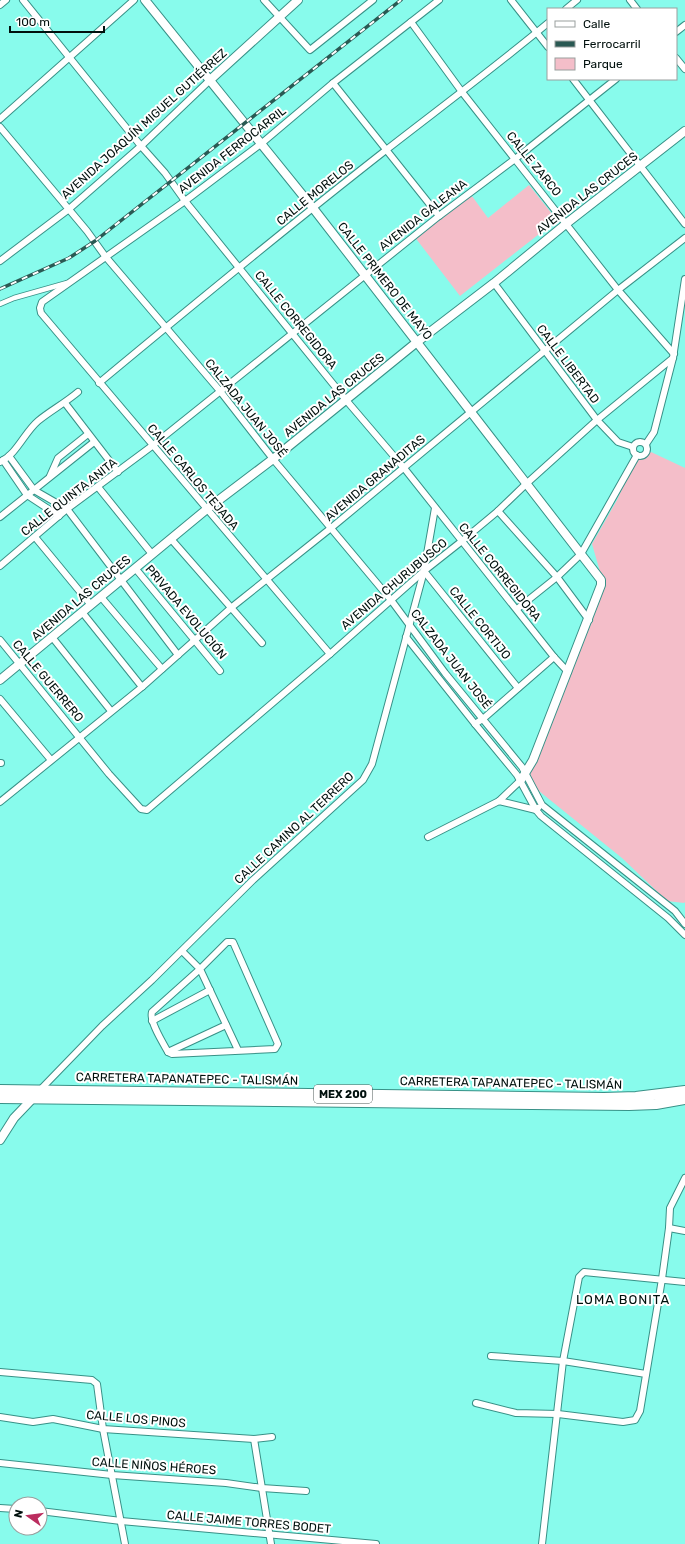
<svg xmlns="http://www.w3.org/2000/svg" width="685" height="1544" viewBox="0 0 685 1544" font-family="Rubik,sans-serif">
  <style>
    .green { fill: #f4bec9 }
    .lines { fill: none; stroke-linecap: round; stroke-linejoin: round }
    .pedestrian-casing { stroke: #389187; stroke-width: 6 }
    .minor-casing { stroke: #389187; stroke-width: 8 }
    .tertiary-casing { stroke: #389187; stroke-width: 10 }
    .trunk-casing { stroke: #389187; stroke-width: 12 }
    .pedestrian { stroke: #fff; stroke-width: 4.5 }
    .minor { stroke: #fff; stroke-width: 6 }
    .tertiary { stroke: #fff; stroke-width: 8 }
    .trunk { stroke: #fff; stroke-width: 10 }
    .rail-casing { stroke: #2a5953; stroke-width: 3.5 }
    .rail { stroke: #fff; stroke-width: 2; stroke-dasharray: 6; stroke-linecap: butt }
    .labels { text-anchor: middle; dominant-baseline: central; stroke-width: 4; stroke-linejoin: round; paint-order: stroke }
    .shield { fill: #fff; stroke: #4c5856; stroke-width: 1 }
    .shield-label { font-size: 11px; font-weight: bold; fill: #00100d }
    .street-label { font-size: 12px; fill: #00100d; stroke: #fff }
    .neighbourhood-label { font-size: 13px; letter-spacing: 1px; fill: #00100d; stroke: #fff }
  </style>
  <rect width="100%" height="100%" fill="#88fbec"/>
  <g class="green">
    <polygon points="529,185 557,220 460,296 414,236 469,192 488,218"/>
    <polygon points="651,452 685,468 685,902 684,903 667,901 622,858 534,787 527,764 546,721 601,575 592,544 617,500 635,460"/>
  </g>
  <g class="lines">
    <defs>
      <polyline id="pedestrian" points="0,304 14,298 67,283"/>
      <g id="minor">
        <polyline points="23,0 141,146 165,173 185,201 346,400 404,468 554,657 568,672"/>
        <polyline points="264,0 310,50 373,0"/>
        <polyline points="511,0 548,47"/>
        <polyline points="630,0 637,9"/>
        <polyline points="0,5 6,0"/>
        <polyline points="566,9 577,0"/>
        <polyline points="411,22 462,92 618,290 674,354"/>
        <polyline points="676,32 685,25"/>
        <polyline points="676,58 685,69"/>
        <polyline points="573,79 685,224"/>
        <polyline points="333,83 439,216"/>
        <polyline points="0,119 134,0"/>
        <polyline points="0,127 87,231 105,256 220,391 273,459 391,600 445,673 522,767 542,805 675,911 685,924"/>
        <polyline points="0,261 69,209 141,146 210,80"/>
        <polyline points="494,283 597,420 618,442 633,447"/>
        <path d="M99 383C194 304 289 226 386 150 440 108 495 67 548 23"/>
        <polyline points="65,403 118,472"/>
        <circle cx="640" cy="449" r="7"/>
        <polyline points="646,444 654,432 673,358 685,279"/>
        <polyline points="9,456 34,490 67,509 178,655"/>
        <polyline points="3,460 27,495 59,516"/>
        <path d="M0 462C17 454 24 433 38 421 50 411 65 403 78 392"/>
        <polyline points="50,476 58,458 88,434"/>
        <polyline points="98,487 152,554"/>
        <polyline points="498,511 557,577 589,620"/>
        <polyline points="0,517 94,442"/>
        <polyline points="35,537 91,605"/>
        <polyline points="171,539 262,643"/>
        <polyline points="0,566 67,509 152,446 439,216 515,159 616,79"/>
        <polyline points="135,568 220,671"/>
        <polyline points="424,571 518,688"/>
        <polyline points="101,597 162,669"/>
        <polyline points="517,609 557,577 581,554 637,455"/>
        <polyline points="82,612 142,687"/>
        <polyline points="52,637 111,711"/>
        <polyline points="406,637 475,724 517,775 536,810 541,816 668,918 685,935"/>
        <polyline points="0,640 109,774 141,809 147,810 330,654 424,571 462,541 498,511 526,484 597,420 673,358"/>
        <polyline points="330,654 41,313 40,308 42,302 185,201 262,143 333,83 439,0"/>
        <polyline points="0,699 51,760"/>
        <polyline points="475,724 484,718 554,657"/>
        <polyline points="0,763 1,763"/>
        <polyline points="499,801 521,780"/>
        <polyline points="0,802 142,687 232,607 331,528 618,290 685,238"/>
        <polyline points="428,837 499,801 536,810 538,808"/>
        <path d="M182 951 200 969 152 1012C149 1021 163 1043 168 1052L172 1054 275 1049 278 1044 233 942H227L200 969 238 1050"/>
        <polyline points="152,1021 210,990"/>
        <polyline points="168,1052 226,1025"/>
        <polyline points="40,1090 102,1026 152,980 253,880 363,780 372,764 424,571 435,508"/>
        <polyline points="669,1228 685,1231"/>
        <polyline points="491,1356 563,1361 646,1374"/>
        <polyline points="0,1372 92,1380 97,1384 103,1429 125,1544"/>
        <polyline points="476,1403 516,1413 558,1414 623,1422 635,1420 640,1411 662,1279 669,1228 670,1208 685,1178"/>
        <polyline points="0,1417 33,1422 53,1419 103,1429 254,1439 272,1437"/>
        <polyline points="254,1439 271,1544"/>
        <polyline points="0,1463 112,1475 226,1483 262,1488 306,1491"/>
        <polyline points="0,1508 16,1509"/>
        <polyline points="40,1511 121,1521 376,1544"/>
        <polyline points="542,1544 563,1361 579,1277 584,1272 685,1282"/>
      </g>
      <g id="tertiary">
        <polyline points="145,0 313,208 601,580 601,585 533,760 521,780"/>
        <polyline points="210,80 298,0"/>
        <polyline points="0,680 207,509 273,459 417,342 494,283 567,223 685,131"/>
        <polyline points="0,1140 14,1118 36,1095"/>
      </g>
      <g id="trunk">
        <polyline points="0,1090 604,1098 636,1097 685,1091"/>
        <polyline points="0,1098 629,1105 656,1104 685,1099"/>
      </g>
    </defs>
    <use href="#pedestrian" class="pedestrian-casing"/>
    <use href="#minor" class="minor-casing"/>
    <use href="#tertiary" class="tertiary-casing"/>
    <use href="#trunk" class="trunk-casing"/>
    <use href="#pedestrian" class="pedestrian"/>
    <use href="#minor" class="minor"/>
    <use href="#tertiary" class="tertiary"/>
    <use href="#trunk" class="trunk"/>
    <defs>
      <polyline id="rail" points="0,289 69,258 95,241 401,0"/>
    </defs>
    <use href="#rail" class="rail-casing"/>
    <use href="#rail" class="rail"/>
  </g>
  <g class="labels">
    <rect class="shield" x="314" y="1085" width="58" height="18" rx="3"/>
    <g class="shield-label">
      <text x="343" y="1094">MEX 200</text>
    </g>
    <g class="street-label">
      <text transform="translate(144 124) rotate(-42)">AVENIDA JOAQUÍN MIGUEL GUTIÉRREZ</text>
      <text transform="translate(232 150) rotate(-38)">AVENIDA FERROCARRIL</text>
      <text transform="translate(534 164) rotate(51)">CALLE ZARCO</text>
      <text transform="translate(315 193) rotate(-39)">CALLE MORELOS</text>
      <text transform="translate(587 193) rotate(-38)">AVENIDA LAS CRUCES</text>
      <text transform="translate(423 215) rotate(-38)">AVENIDA GALEANA</text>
      <text transform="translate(385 281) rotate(52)">CALLE PRIMERO DE MAYO</text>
      <text transform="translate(296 320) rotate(51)">CALLE CORREGIDORA</text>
      <text transform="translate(568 364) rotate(53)">CALLE LIBERTAD</text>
      <text transform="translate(334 395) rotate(-39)">AVENIDA LAS CRUCES</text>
      <text transform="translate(246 408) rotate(51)">CALZADA JUAN JOSÉ</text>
      <text transform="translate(193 477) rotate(50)">CALLE CARLOS TEJADA</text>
      <text transform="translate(375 478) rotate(-40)">AVENIDA GRANADITAS</text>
      <text transform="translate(69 497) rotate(-38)">CALLE QUINTA ANITA</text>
      <text transform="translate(500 572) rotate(51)">CALLE CORREGIDORA</text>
      <text transform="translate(394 584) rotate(-40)">AVENIDA CHURUBUSCO</text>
      <text transform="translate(81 598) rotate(-40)">AVENIDA LAS CRUCES</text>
      <text transform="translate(186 612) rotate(50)">PRIVADA EVOLUCIÓN</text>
      <text transform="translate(480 623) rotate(51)">CALLE CORTIJO</text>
      <text transform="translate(451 659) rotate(52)">CALZADA JUAN JOSÉ</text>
      <text transform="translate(48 681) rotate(50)">CALLE GUERRERO</text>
      <text transform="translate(294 828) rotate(-43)">CALLE CAMINO AL TERRERO</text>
      <text transform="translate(187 1079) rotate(1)">CARRETERA TAPANATEPEC - TALISMÁN</text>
      <text transform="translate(511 1083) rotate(1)">CARRETERA TAPANATEPEC - TALISMÁN</text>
      <text transform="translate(136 1419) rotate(5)">CALLE LOS PINOS</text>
      <text transform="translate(154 1466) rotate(4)">CALLE NIÑOS HÉROES</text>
      <text transform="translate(249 1522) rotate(5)">CALLE JAIME TORRES BODET</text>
    </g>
    <g class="neighbourhood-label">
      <text x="623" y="1299">LOMA BONITA</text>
    </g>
  </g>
  <rect x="547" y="8" width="130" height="72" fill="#ffffff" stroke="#999f9e"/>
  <rect x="555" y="21" width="20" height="6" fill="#ffffff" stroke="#999f9e"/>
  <text x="583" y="28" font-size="12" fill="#00100d">Calle</text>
  <rect x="555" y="41" width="20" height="6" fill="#2a5953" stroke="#999f9e"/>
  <text x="583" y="48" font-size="12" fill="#00100d">Ferrocarril</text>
  <rect x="555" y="58" width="20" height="12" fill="#f4bec9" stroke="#999f9e"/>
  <text x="583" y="68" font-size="12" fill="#00100d">Parque</text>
  <g transform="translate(28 1516) rotate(284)"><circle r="19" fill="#ffffff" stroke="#999f9e"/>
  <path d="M0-3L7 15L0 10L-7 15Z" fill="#bb2d5f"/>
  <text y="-6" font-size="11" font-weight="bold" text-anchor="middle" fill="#00100d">N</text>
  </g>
  <path d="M10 26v6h94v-6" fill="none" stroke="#00100d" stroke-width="2"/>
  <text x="16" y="26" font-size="12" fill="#00100d" stroke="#ffffff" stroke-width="3" paint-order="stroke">100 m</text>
</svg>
